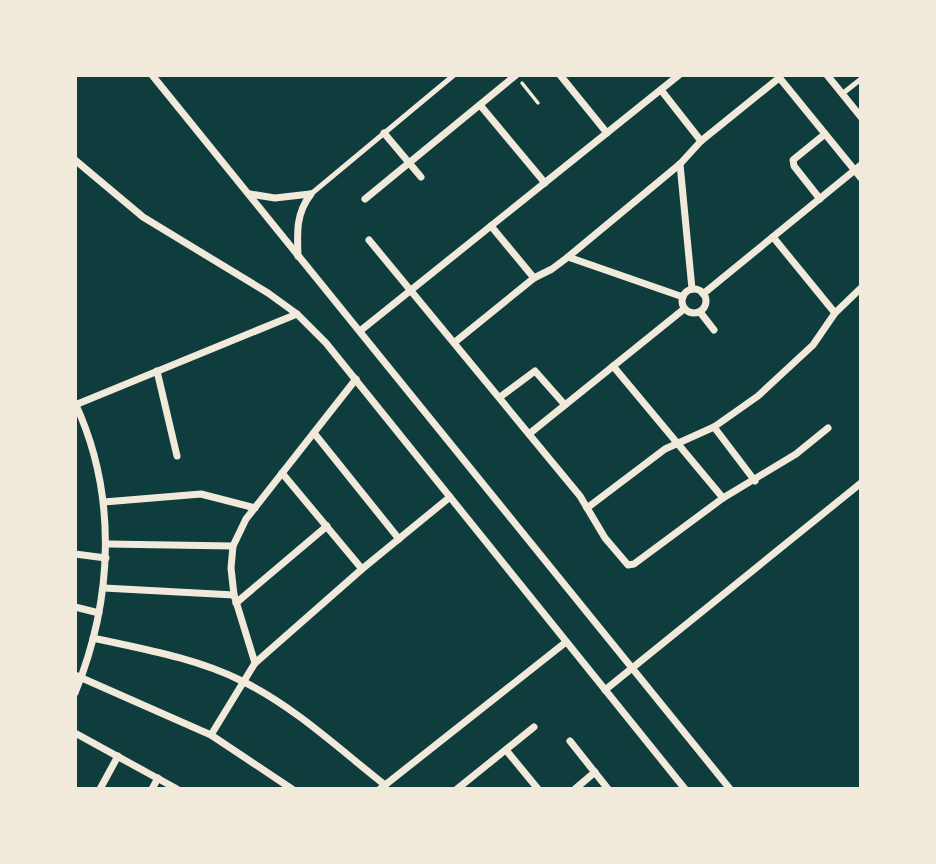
<svg xmlns="http://www.w3.org/2000/svg" width="936" height="864" viewBox="0 0 936 864" font-family="'IBM Plex Sans',sans-serif">
  <style>
    .lines { fill: none; stroke-linecap: round; stroke-linejoin: round }
    .path { stroke: #f1e9da; stroke-width: 3.5 }
    .service { stroke: #f1e9da; stroke-width: 5 }
    .minor { stroke: #f1e9da; stroke-width: 7 }
  </style>
  <rect width="100%" height="100%" fill="#0f3d3e"/>
  <g class="lines">
    <polyline class="path" points="522,83 538,103"/>
    <g class="service">
      <polyline points="842,94 861,79"/>
      <polyline points="311,194 454,75"/>
    </g>
    <g class="minor">
      <polyline points="152,75 730,789"/>
      <polyline points="560,75 607,133"/>
      <polyline points="827,75 861,117"/>
      <polyline points="778,76 861,178"/>
      <polyline points="661,90 701,141"/>
      <polyline points="480,105 545,183"/>
      <polyline points="384,133 421,177"/>
      <polyline points="75,160 143,217 268,293 297,314 326,343 685,789"/>
      <polyline points="680,164 692,289"/>
      <polyline points="250,194 275,198 310,194"/>
      <polyline points="365,199 516,75"/>
      <polyline points="820,199 794,166 793,160 825,134"/>
      <polyline points="491,226 534,278"/>
      <polyline points="773,237 835,313"/>
      <polyline points="369,240 580,496 605,538 628,565 634,564 723,498 796,454 828,428"/>
      <path d="M298 256C297 232 296 213 311 194"/>
      <polyline points="568,257 683,297"/>
      <circle cx="694" cy="301" r="12"/>
      <polyline points="703,294 861,165"/>
      <polyline points="700,312 714,330"/>
      <polyline points="360,331 679,75"/>
      <polyline points="455,342 534,278 552,269 568,257 680,164 701,141 779,78"/>
      <polyline points="613,366 723,498"/>
      <polyline points="157,371 177,456"/>
      <polyline points="500,397 535,371 565,405"/>
      <path d="M75 403C118 495 113 600 75 693"/>
      <polyline points="75,405 297,314"/>
      <polyline points="714,427 755,481"/>
      <polyline points="314,433 399,539"/>
      <polyline points="529,434 684,309"/>
      <polyline points="282,473 362,569"/>
      <polyline points="104,502 201,494 255,508"/>
      <polyline points="587,508 665,449 714,427 758,396 813,345 835,313 861,288"/>
      <polyline points="107,544 233,546"/>
      <polyline points="75,554 106,558"/>
      <polyline points="104,588 234,595"/>
      <polyline points="236,603 327,526"/>
      <polyline points="75,607 99,613"/>
      <path d="M93 638C143 649 196 658 242 681 295 707 339 749 385 785"/>
      <polyline points="255,663 234,595 231,568 233,546 246,519 356,379"/>
      <polyline points="75,675 211,735 292,789"/>
      <polyline points="605,690 861,483"/>
      <polyline points="75,733 177,789"/>
      <polyline points="211,735 255,663 362,569 450,497"/>
      <polyline points="570,741 608,789"/>
      <polyline points="506,750 538,789"/>
      <polyline points="100,789 118,756"/>
      <polyline points="152,789 158,778"/>
      <polyline points="380,789 566,642"/>
      <polyline points="457,789 534,727"/>
      <polyline points="575,789 595,772"/>
    </g>
  </g>
  <rect width="936" height="864" fill="none" stroke="#f1e9da" stroke-width="154"/>
</svg>
